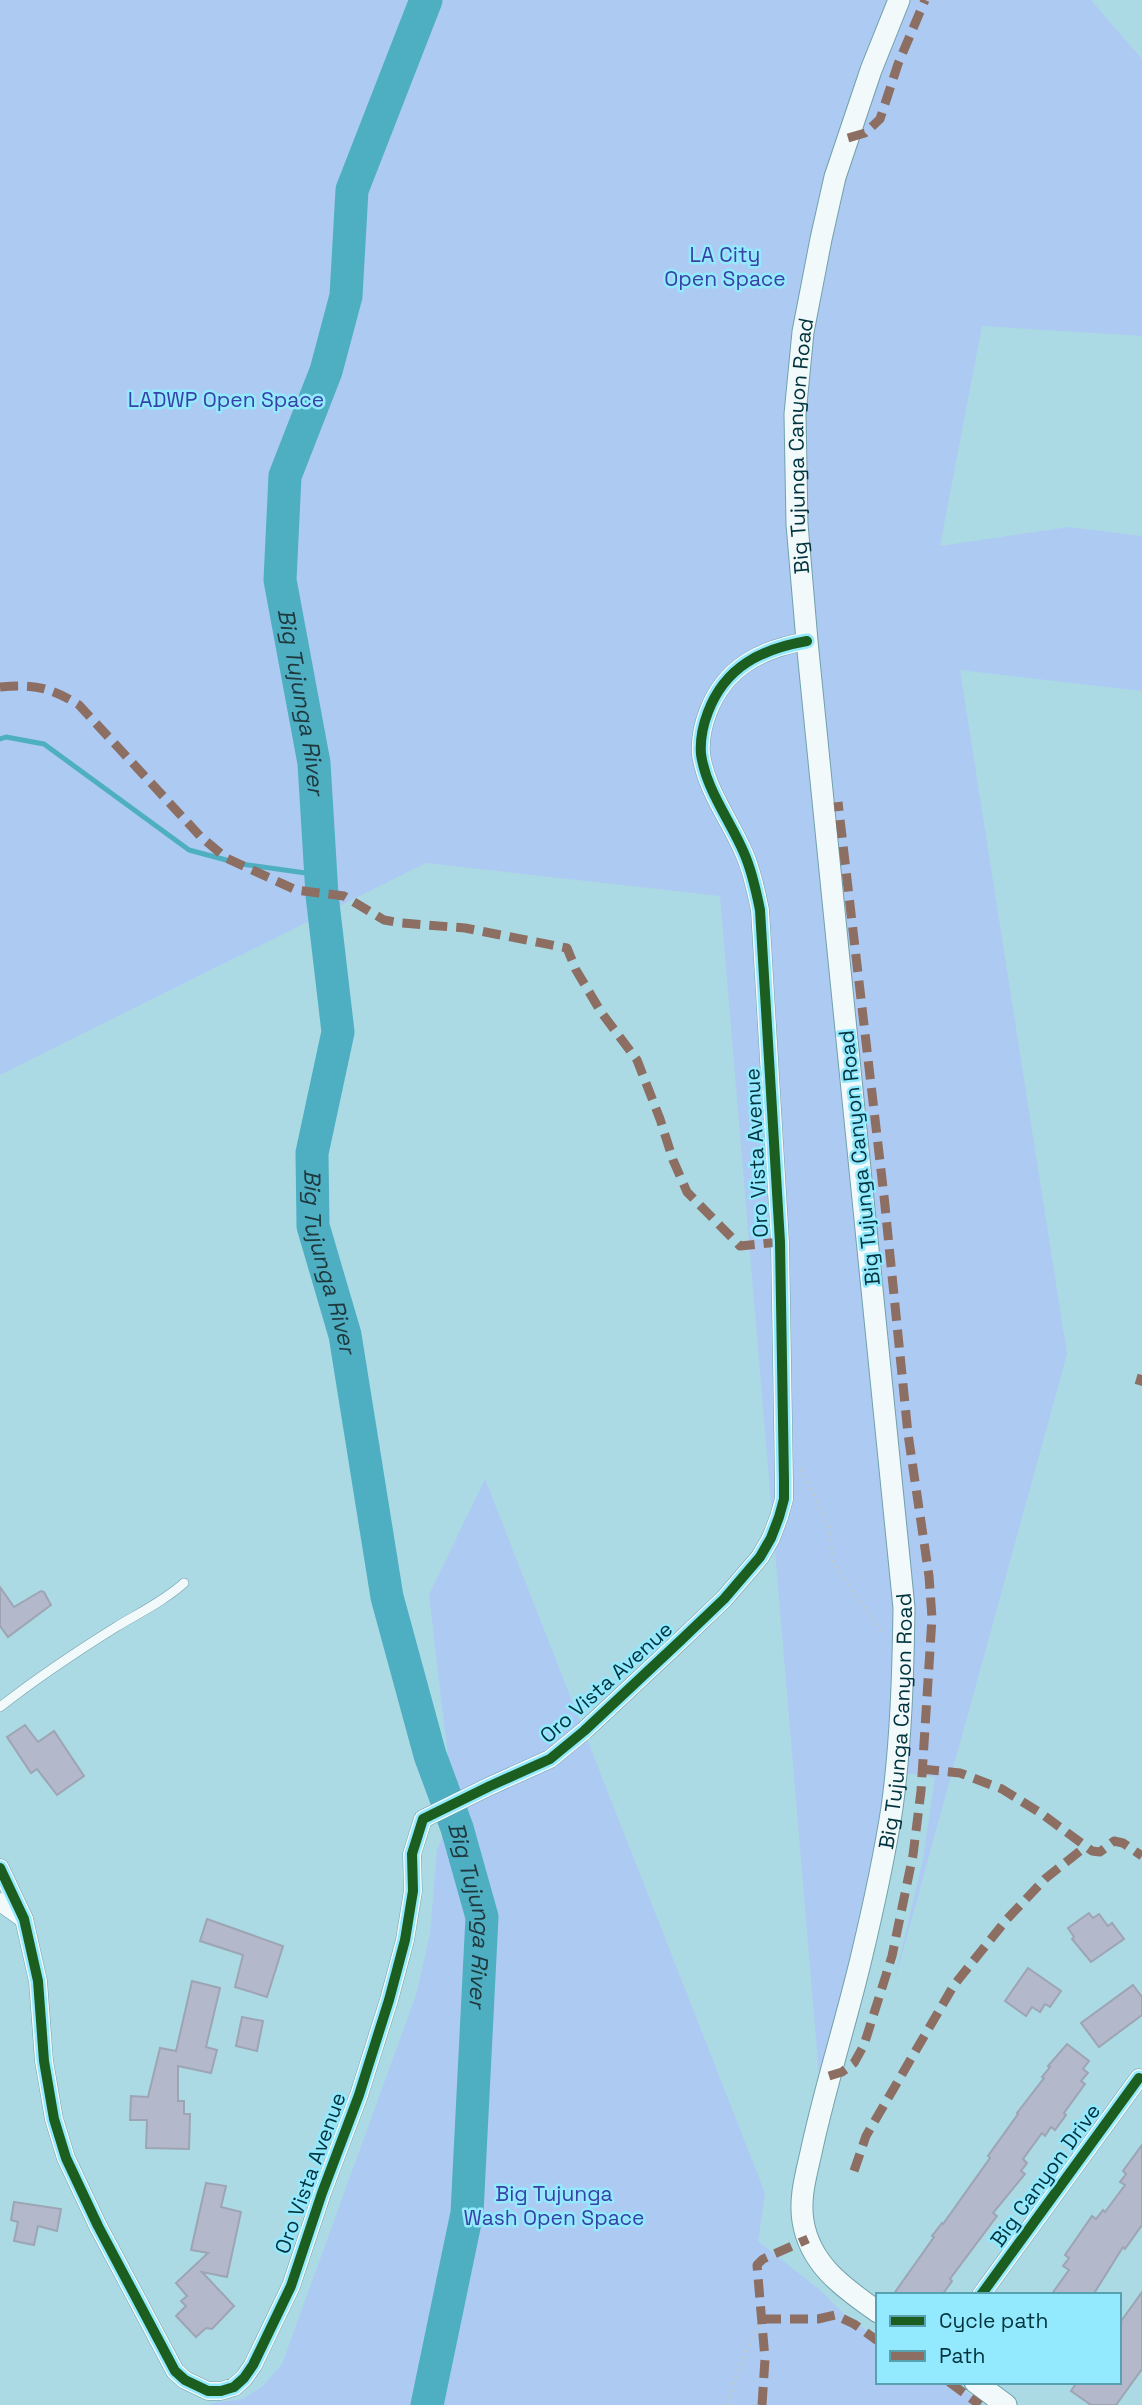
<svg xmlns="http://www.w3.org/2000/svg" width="1142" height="2405" viewBox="0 0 1142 2405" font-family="'Space Grotesk',sans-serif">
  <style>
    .green { fill: #adcaf2 }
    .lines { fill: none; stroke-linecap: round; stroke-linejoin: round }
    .stream { stroke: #4eafc2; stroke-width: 5 }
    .river { stroke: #4eafc2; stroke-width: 33 }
    .building { fill: #b3b8ca; stroke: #9da5b4; stroke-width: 2 }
    .service-casing { stroke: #71a1ab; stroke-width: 10 }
    .minor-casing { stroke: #71a1ab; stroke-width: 19 }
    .tertiary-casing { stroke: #71a1ab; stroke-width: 23 }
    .path { stroke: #bdcccf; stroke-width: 3.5; stroke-dasharray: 2 5; stroke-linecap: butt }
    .service { stroke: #f2f9fb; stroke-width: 9 }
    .minor { stroke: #f2f9fb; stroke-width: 18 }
    .tertiary { stroke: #f2f9fb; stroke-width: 21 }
    .quiet { stroke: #8d6e63; stroke-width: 9; stroke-dasharray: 18 9; stroke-linecap: butt }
    .cycleway-casing { stroke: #93e9fd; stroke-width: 15 }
    .cycleway { stroke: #1b5e20; stroke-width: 10 }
    .labels { text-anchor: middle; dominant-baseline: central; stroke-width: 5; stroke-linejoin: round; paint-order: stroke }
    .park-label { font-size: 21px; fill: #3a41a6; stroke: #93e9fd }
    .street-label { font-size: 21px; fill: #00343e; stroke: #93e9fd }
    .water-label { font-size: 23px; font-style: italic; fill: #1f383e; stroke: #93e9fd }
  </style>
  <rect width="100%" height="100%" fill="#abdae5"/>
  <g class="green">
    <polygon points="0,0 410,0 346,200 354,206 421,0 1091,0 1142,59 1142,336 982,326 940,546 1069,527 1142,536 1142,691 960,670 1067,1354 894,1983 923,1859 935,1777 899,1772 822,2110 720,896 426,863 0,1075"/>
    <polygon points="485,1479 765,2193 758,2241 820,2290 844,2314 878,2339 878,2382 952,2382 984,2405 212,2405 213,2403 243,2399 264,2385 282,2364 416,1995 430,1934 437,1850 443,1835 451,1822 464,1812 452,1792 429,1595"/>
  </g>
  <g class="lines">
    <polyline class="stream" points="0,739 6,737 44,744 189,850 241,864 320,875"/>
    <path class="river" id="s1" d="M426 0 352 190 346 296 326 371 285 476 280 580 314 763 322 895 338 1032 312 1153 313 1226 345 1335 387 1597 430 1755 457 1828 482 1917 467 2213 427 2405"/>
  </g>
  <g class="building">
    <polygon points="0,1587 14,1607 41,1591 44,1592 51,1605 8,1637 0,1626"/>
    <polygon points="25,1725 38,1742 54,1731 84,1776 57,1795 37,1769 31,1773 7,1737"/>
    <polygon points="1089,1913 1093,1918 1099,1914 1108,1926 1112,1923 1124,1939 1091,1962 1072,1939 1074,1937 1068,1928"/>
    <polygon points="207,1919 283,1946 267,1997 235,1987 243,1955 200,1941"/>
    <polygon points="1028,1968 1061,1991 1050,2007 1045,2004 1040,2012 1032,2007 1026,2016 1005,2001"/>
    <polygon points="192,1981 220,1988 206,2047 217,2050 211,2073 178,2066 178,2101 184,2101 184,2114 190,2114 189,2149 146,2148 147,2120 130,2120 131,2096 148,2097 160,2048 176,2051"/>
    <polygon points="1133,1985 1142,1997 1142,2015 1099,2047 1081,2023"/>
    <polygon points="242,2017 263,2021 257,2051 236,2046"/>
    <polygon points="1067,2044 1089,2061 1083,2069 1088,2073 1081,2081 1085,2084 1064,2113 1066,2115 1055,2130 1051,2127 1045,2136 1042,2133 1023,2159 1027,2163 1021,2171 1025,2174 993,2213 997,2216 950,2279 952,2281 942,2295 893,2295 934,2237 932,2236 942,2223 943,2224 990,2158 988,2156 1018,2114 1017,2113 1044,2078 1042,2077 1050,2067 1048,2066"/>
    <polygon points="1142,2145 1142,2225 1125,2249 1123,2247 1093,2295 1051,2295 1069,2270 1063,2266 1069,2258 1065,2255 1092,2216 1096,2219 1103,2210 1105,2212 1125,2185 1120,2182 1126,2174 1123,2171"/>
    <polygon points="206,2183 226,2186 221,2207 241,2212 227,2277 202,2272 234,2306 212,2329 206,2328 196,2337 176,2316 186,2306 181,2301 187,2296 176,2283 208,2253 191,2250"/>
    <polygon points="14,2202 61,2209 57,2231 38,2226 34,2245 14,2241 18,2222 11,2220"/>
    <polygon points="1142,2292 1142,2369 1116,2405 1091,2405 1071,2391 1077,2382 1119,2382 1119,2324"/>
  </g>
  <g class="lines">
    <defs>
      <path id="service" d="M0 1707C37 1678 76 1652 116 1627 139 1613 164 1601 184 1583"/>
      <g id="minor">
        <path d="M0 1868 24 1919 38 1981 44 2061 54 2119 66 2158 98 2226 175 2371 185 2380 208 2391H221L234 2387 244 2378 253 2365 291 2286 322 2193 359 2095 389 2000 405 1940 413 1891 412 1854 423 1819 490 1786 550 1759 584 1731 679 1642 724 1599 760 1557 771 1538 779 1517 784 1499V1481L780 1242 760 910C756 890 752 871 744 853 730 820 706 790 701 754 700 741 703 725 708 712 725 667 761 649 807 641"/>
        <polyline points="0,1902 24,1919"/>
        <polyline points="981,2295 1139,2078"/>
      </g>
      <g id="tertiary">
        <path id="s2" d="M878 2312C844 2288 810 2265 803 2221 799 2196 807 2172 812 2148 826 2084 846 2022 861 1959 873 1909 884 1859 892 1808 901 1742 903 1675 904 1608L807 641 797 524 795 414 803 332 821 239 835 177 871 70 899 0"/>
        <polyline points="975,2382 1006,2405"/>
      </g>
    </defs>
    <use href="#service" class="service-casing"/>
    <use href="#minor" class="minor-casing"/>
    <use href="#tertiary" class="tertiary-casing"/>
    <g class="path">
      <polyline points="801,1469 829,1526 833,1562 883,1634"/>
      <path d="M728 2405C735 2375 747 2346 763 2319"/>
    </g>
    <use href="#service" class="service"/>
    <use href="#minor" class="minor"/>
    <use href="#tertiary" class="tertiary"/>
    <g class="quiet">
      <polyline points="848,138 865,133 880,119 898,64 925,0"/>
      <path d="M0 687C34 684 50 687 79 705L200 836 226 858 296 890 344 896 384 920 401 923 465 928 567 948 576 970 601 1012 637 1060 660 1119 673 1160 687 1192 740 1246 780 1242"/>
      <polyline points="1139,1385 1142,1375"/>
      <polyline points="921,1769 960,1773 1002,1789 1042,1814 1092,1851 1100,1852 1114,1841 1123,1843 1142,1856"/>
      <polyline points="829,2076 842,2072 854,2063 864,2045 892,1956 913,1855 921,1791 932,1618 929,1576 908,1434 884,1196 838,802"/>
      <polyline points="854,2171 866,2136 954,1985 1007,1919 1046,1878 1085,1847"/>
      <polyline points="763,2319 818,2319 835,2315 854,2324 878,2341"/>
      <polyline points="949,2382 980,2405"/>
      <polyline points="762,2405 765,2359 757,2265 763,2259 808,2239"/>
    </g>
    <defs>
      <g id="cycleway">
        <path d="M0 1868 24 1919 38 1981 44 2061 54 2119 66 2158 98 2226 175 2371 185 2380 208 2391H221L234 2387 244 2378 253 2365 291 2286 322 2193 359 2095 389 2000 405 1940 413 1891 412 1854 423 1819 490 1786 550 1759 584 1731 679 1642 724 1599 760 1557 771 1538 779 1517 784 1499V1481L780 1242 760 910C756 890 752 871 744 853 730 820 706 790 701 754 700 741 703 725 708 712 725 667 761 649 807 641"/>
        <polyline points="981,2295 1139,2078"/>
      </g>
    </defs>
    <use href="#cycleway" class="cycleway-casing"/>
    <use href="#cycleway" class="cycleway"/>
  </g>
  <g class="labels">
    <g class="park-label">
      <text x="725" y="254">LA City<tspan x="725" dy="24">Open Space</tspan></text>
      <text x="226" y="399">LADWP Open Space</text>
      <text x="554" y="2193">Big Tujunga<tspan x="554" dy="24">Wash Open Space</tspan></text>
    </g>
    <g class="street-label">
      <text stroke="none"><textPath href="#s2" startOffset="1913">Big Tujunga Canyon Road</textPath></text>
      <text transform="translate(756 1153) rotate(-93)">Oro Vista Avenue</text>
      <text transform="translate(859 1158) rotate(-96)">Big Tujunga Canyon Road</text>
      <text transform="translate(606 1682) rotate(-42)">Oro Vista Avenue</text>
      <text stroke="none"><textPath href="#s2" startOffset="632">Big Tujunga Canyon Road</textPath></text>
      <text transform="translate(310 2173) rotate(-70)">Oro Vista Avenue</text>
      <text transform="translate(1045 2175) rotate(-54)">Big Canyon Drive</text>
    </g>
    <g class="water-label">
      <text stroke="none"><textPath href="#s1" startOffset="728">Big Tujunga River</textPath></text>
      <text stroke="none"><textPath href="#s1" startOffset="1295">Big Tujunga River</textPath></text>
      <text stroke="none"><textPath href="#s1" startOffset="1967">Big Tujunga River</textPath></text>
    </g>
  </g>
  <rect x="876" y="2293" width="245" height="91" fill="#93e9fd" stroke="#58a1b1" stroke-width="2"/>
  <rect x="890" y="2316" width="35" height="10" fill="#1b5e20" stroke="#58a1b1" stroke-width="2"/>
  <text x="939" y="2328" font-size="21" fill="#00343e">Cycle path</text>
  <rect x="890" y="2351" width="35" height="10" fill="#8d6e63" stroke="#58a1b1" stroke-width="2"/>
  <text x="939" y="2363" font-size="21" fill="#00343e">Path</text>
</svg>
